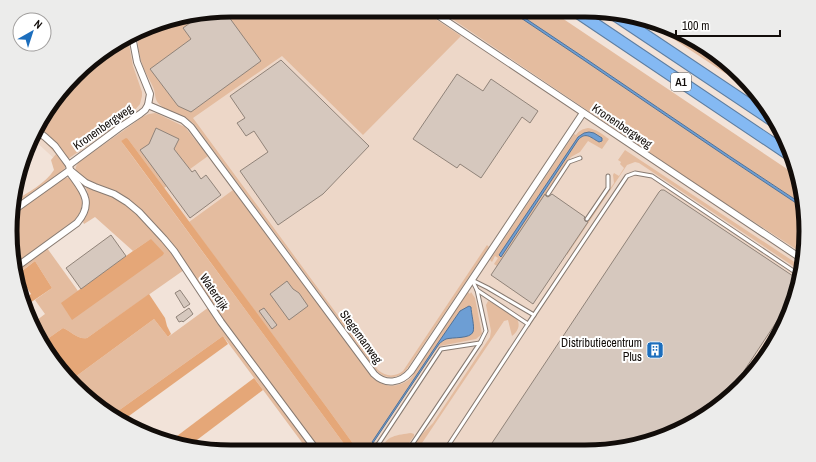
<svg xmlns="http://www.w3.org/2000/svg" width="816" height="462" viewBox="0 0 816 462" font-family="'Archivo Narrow',sans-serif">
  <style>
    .built { fill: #edd7c8 }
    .green { fill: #e4bc9f }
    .forest { fill: #e5a778 }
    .water { fill: #6d9ed4; stroke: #527297 }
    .building { fill: #d6c8be; stroke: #908379 }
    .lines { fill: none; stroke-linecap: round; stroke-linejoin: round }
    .lane-casing { stroke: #877a71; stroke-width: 5 }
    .street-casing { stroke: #877a71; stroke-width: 8 }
    .highway-casing { stroke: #5c7da1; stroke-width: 13 }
    .lane { stroke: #fff; stroke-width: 3 }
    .street { stroke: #fff; stroke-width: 6 }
    .highway { stroke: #84b9f3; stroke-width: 11 }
    .labels { text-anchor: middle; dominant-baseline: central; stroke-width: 4; stroke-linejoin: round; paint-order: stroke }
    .shield { fill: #fff; stroke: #595654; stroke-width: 1 }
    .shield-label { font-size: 11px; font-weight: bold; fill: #120d0a }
    .street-label { font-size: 12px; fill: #120d0a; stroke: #fff }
    .poi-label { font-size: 12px; fill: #120d0a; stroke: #fff; text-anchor: end }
    .rim { fill: none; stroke: #120d0a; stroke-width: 5 }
  </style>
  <rect width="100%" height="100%" fill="#f2e3d9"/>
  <polygon class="built" points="231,10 454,10 802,242 802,274 769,354 741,387 696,422 656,440 600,452 350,452 126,141 78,170 59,163 33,139 47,108 97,56 160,22"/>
  <g class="green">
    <path d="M231 10H422L461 36 363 135 282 56 193 118 378 370C386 377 395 377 403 371L487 245 489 247 407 369C399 379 386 380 377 371L194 124C184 114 168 113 159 104 154 99 156 93 153 87 151 82 148 78 146 73 140 61 137 47 138 33L160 22Z"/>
    <polygon points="439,10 509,10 575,53 737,164 802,207 802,253 711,194"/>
    <path d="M513 10H550L796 175 802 188V204C705 141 610 74 513 10Z"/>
    <polygon points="645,20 656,22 708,47 752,91"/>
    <polygon points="128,39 133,66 142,92 142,96 140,104 134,111 118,124 68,159 38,129 47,108 97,56"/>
    <path d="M155 113 158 114 185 127 208 156 164 188 128 139 121 141 350 452H320L232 333 189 272 135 206 91 184 76 172C75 168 76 166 79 162L144 116 149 114Z"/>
    <path d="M588 128C596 129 602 134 609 139L602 149 588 141 580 152 571 157 497 266 494 264 498 258 495 256 492 262 490 260 574 134 576 135C579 131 582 129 588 128Z"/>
    <path d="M36 132 48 141 65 165V168L63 171 14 206 15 201C28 192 45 184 54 170L51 160 56 154 45 142 35 134Z"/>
    <polygon points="625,150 802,267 802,272 639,163 635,162 627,165 567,255 566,254 614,183 613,175 614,173 619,176 624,168 620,164 621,162 618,160"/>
    <path d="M62 178C65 178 66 177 69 178 76 180 82 196 82 203 82 209 79 215 75 220L14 265 10 245 14 213Z"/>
    <path d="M83 183C92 187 102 190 111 195 142 210 164 242 184 270L87 338C78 340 71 331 63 328L43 342 33 323 45 314 35 300 52 288 35 261 16 275V271L47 248 78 291 61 303 151 239 133 251 95 217 84 224 83 222C90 208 92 197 83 183Z"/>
    <path d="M233 190 371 376C382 388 398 389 411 378L468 292 470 294 471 292 475 298 482 334 476 339 440 346 437 348 367 451 368 452H359L328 409 189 222Z"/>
    <path d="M488 301 491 302 517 319C521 326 517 332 512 336L508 320 504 321 416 452H410L420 436 433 423 490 337 491 331 486 305Z"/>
    <polygon points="209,307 316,452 309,452 223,336 111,416 108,415 71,380 154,319 168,337"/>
    <path d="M411 433 414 434V436L403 452H382C383 435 399 435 411 433Z"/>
  </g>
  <g class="forest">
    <polygon points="126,138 128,139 328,409 359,452 350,452 133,157 121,141"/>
    <polygon points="151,239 164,253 163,255 72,320 61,303 133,251"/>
    <polygon points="35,261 52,288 24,307 22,301 31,294 18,274"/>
    <path d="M149 294 165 318 167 326 171 334 168 337 154 319 71 380 56 366 43 342 63 328C71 331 78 340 87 338Z"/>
    <polygon points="223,336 228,344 122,421 111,416"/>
    <polygon points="254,378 263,390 189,446 169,442"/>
  </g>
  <g class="water">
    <path d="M509 10H513C610 74 705 141 802 204V207C703 142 607 75 509 10Z"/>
    <path d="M589 132 594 133 602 138V141L599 142C591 138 586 131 578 140L501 257 499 255 578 137 584 133Z"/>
    <path d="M469 306 471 307C471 313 475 327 473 332 470 339 453 337 446 339 444 340 441 342 439 344L373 443 372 442 438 343 460 311Z"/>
  </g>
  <g class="building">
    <polygon points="223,11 225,14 226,13 261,61 191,112 178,106 150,69 191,39 183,28 201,15"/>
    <polygon points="281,60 369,146 323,194 278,225 240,171 268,152 254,131 246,136 237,123 245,118 230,96"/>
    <polygon points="457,74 483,91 491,79 538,111 530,123 522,117 481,178 460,164 457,168 413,139"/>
    <polygon points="156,128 179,139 174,149 192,172 195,170 201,179 206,175 221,195 190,218 140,150 149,144"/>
    <polygon points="664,190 799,280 791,300 724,401 696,422 656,440 600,452 486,452 659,192 661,190"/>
    <polygon points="545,194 546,196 548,197 552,194 585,217 584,218 585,221 588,222 533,304 491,275"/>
    <polygon points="111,235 126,256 81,289 66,268"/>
    <polygon points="287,281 293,289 299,293 308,306 289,320 270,294"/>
    <polygon points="180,290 190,304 184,308 175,293"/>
    <polygon points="189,308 193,314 183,322 182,321 179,322 176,317"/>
    <polygon points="264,308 277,325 272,329 259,311"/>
  </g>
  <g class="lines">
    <defs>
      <g id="lane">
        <polyline points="548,194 569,162 580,158"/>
        <polyline points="587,219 608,188 608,176"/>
        <polyline points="528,324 534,315"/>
        <polyline points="377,452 376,450 377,446 441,349 480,343"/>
        <polyline points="407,452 480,343 486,331 477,290 472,280 488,288 534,315 627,176 635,173 652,176 801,276"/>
        <polyline points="444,452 528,324 477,290"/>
      </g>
      <g id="street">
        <polyline points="430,10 802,259"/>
        <path d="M148 105 183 120 191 127 374 374C385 385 400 384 411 371L583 113"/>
        <polyline points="37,131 45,137 55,146 63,157 69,165 70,170 86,183 95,187 114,194 127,202 139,212 164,239 174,251 221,322 318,452"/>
        <polyline points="69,165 119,128 140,114 145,110 148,105 150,94 137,62 132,36"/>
        <path d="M14 210 70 170V173C82 190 95 202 77 223L15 268"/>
      </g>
      <g id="highway">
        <polyline points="574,10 787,153"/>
        <polyline points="612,13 775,122"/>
      </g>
    </defs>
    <use href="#lane" class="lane-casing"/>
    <use href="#street" class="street-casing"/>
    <use href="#highway" class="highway-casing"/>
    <use href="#lane" class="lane"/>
    <use href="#street" class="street"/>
    <use href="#highway" class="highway"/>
  </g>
  <defs>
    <symbol id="building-square" viewBox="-11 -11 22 22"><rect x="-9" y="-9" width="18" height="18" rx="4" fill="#1c6ebd" stroke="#fff"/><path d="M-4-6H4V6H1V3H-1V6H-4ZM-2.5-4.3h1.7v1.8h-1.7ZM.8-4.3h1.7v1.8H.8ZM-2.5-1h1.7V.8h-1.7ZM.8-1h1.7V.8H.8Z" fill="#fff"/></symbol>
  </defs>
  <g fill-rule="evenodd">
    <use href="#building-square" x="645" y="340" width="20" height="20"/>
  </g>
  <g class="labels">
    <rect class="shield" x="671" y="73" width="20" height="18" rx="3"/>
    <g class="shield-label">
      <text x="681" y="82">A1</text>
    </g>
    <g class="street-label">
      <text transform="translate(622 126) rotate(34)">Kronenbergweg</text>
      <text transform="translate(103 127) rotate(-35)">Kronenbergweg</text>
      <text transform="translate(214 292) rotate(56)">Waterdijk</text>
      <text transform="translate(361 337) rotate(54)">Stegemanweg</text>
    </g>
    <g class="poi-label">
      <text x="642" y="343">Distributiecentrum<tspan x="642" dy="14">Plus</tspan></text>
    </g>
  </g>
  <path d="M0 0H816V462H0ZM231 17H585A214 214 0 0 1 799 231V231A214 214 0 0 1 585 445H231A214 214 0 0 1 17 231V231A214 214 0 0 1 231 17Z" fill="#ececeb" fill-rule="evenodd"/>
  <path class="rim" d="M231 17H585A214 214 0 0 1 799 231V231A214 214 0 0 1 585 445H231A214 214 0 0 1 17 231V231A214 214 0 0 1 231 17Z"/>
  <g transform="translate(32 32) rotate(39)"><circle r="19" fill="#ffffff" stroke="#a09e9d"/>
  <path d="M0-3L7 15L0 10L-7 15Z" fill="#1c6ebd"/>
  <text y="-6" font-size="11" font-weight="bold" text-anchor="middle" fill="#120d0a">N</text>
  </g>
  <path d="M676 30v6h104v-6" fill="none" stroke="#120d0a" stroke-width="2"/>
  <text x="682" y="30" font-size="12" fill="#120d0a" stroke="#ffffff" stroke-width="3" paint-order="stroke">100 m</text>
</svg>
